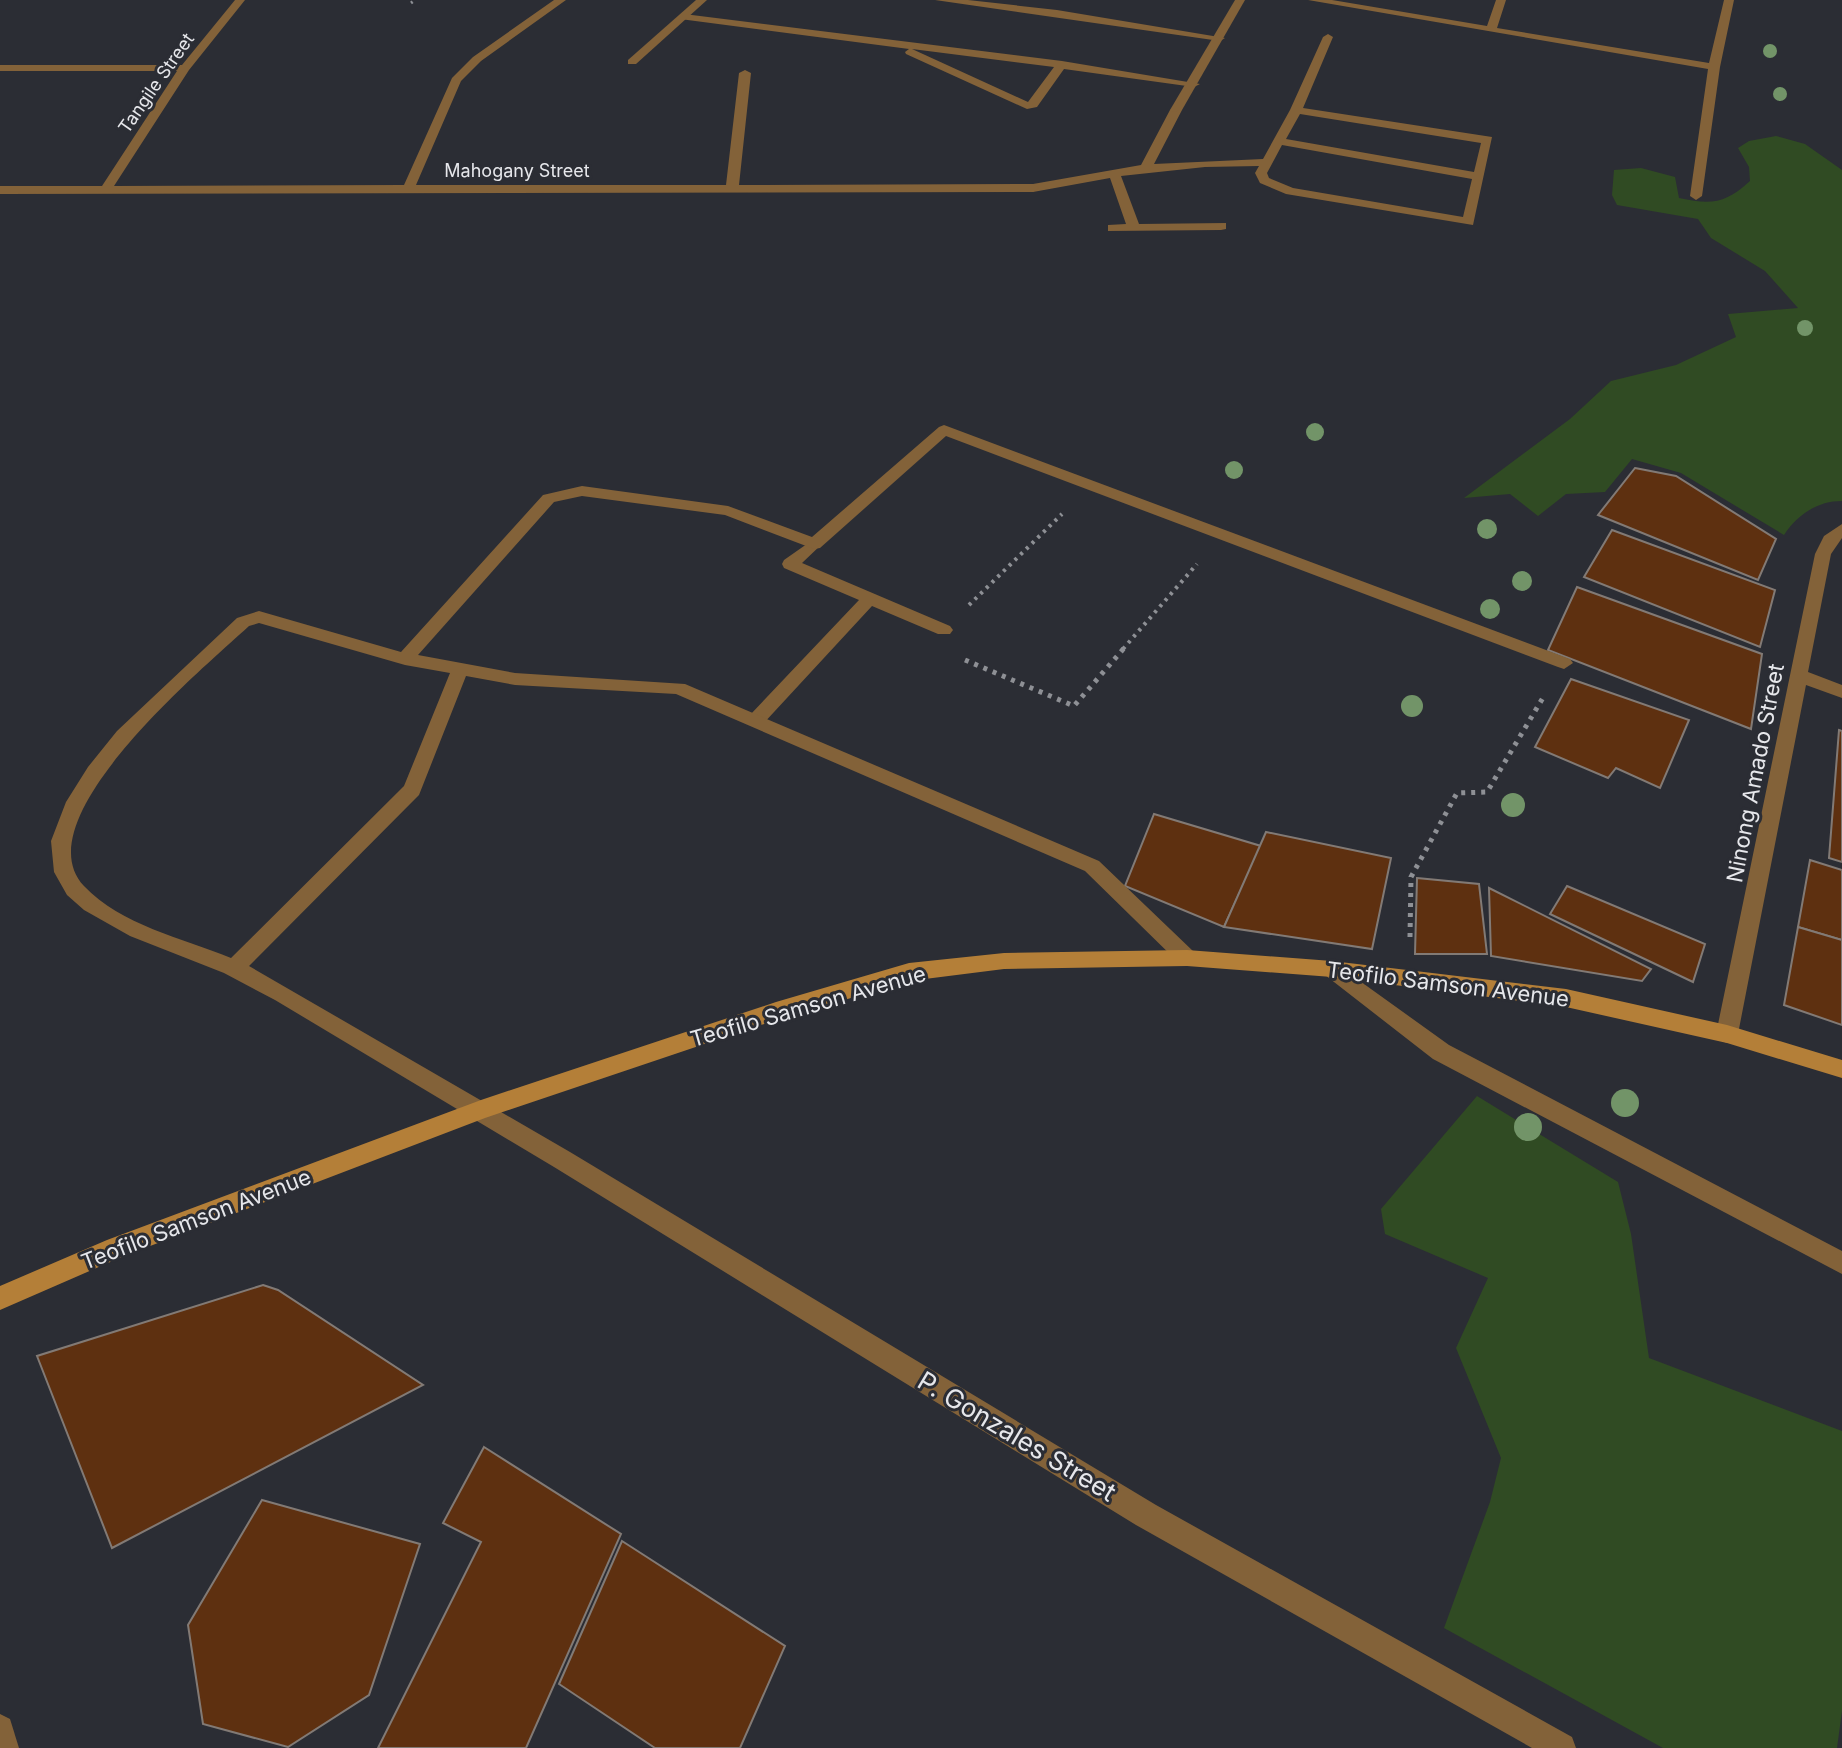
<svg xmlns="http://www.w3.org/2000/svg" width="1842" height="1748" viewBox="0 0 1842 1748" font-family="Inter,sans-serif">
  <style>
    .green { fill: #304b23 }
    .building { fill: #5e3010; stroke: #827a75; stroke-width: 2 }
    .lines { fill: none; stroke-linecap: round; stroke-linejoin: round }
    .path-far2 { stroke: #8e9095; stroke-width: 3; stroke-dasharray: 2 4; stroke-linecap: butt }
    .path-far1 { stroke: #8e9095; stroke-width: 4; stroke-dasharray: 3 5; stroke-linecap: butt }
    .path { stroke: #8e9095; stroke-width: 5; stroke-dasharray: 4 6; stroke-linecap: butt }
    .lane { fill: #836239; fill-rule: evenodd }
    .street { fill: #836239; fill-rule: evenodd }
    .secondary { fill: #b47f38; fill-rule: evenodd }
    .tree { fill: #729468 }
    .labels { text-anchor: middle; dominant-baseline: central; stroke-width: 6; stroke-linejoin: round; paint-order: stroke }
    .far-street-label { font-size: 18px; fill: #e6e7eb; stroke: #2b2d34 }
    .street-label { font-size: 22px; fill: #e6e7eb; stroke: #2b2d34 }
    .near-street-label { font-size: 26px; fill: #e6e7eb; stroke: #2b2d34 }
  </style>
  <rect width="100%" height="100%" fill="#2b2d34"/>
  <g class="green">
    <path d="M1776 136 1805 144 1842 170V501C1817 501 1797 515 1784 535L1681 473 1632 459 1605 492 1566 494 1538 516 1510 494 1464 498 1570 419 1611 381 1676 365 1736 337 1728 314 1798 308 1765 271 1711 238 1698 219 1617 205 1612 195 1614 170 1641 168 1675 177 1679 198C1711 205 1725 204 1750 181L1749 167 1738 148 1749 141Z"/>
    <polygon points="1477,1096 1618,1182 1631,1234 1649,1358 1842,1431 1842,1711 1837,1748 1663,1748 1444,1628 1490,1502 1501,1458 1456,1348 1488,1278 1385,1234 1381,1209"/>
  </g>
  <g class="building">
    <polygon points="1635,468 1676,476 1776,539 1758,580 1598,515"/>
    <polygon points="1612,530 1775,590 1760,647 1584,577"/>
    <polygon points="1577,587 1762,654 1751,729 1548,650"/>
    <polygon points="1571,679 1689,720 1660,788 1616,768 1608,778 1535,747"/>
    <polygon points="1839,730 1842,731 1842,862 1829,858"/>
    <polygon points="1154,814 1261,846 1224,927 1125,886"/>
    <polygon points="1266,832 1391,858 1372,949 1224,927"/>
    <polygon points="1810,860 1842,870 1842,940 1798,927"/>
    <polygon points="1417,878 1479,884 1487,954 1415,954"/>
    <polygon points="1567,886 1705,944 1693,982 1550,914"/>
    <polygon points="1489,888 1651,969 1642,981 1491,956"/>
    <polygon points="1798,927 1842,940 1842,1025 1784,1005"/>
    <polygon points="263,1285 278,1290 423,1385 112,1548 37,1356"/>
    <polygon points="484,1447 621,1534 526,1748 378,1748 481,1542 443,1523"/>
    <polygon points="262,1500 420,1544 369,1695 288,1747 203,1724 188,1625"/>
    <polygon points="622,1541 785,1646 740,1748 655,1748 559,1684"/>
  </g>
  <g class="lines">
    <polyline class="path-far2" points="411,3 415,0"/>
    <g class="path-far1">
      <polyline points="969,605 1062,514"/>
      <polyline points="1123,649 1197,564"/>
    </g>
    <g class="path">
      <polyline points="965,660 1074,706 1125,647"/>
      <polyline points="1410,937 1411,877 1457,793 1487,792 1544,696"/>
    </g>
    <g class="lane">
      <polygon points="935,0 968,0 1057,10 1225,38 1220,41"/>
      <path d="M684 14 1062 61 1200 84 1194 87 1064 69 1037 107 1027 109 906 54 905 52 909 49 680 19 679 17ZM912 49 1054 67 1028 102Z"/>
      <path d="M1328 34 1333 37 1303 108 1492 137 1473 225 1286 194 1260 183 1255 173 1259 166 1205 167 1121 176 1139 224 1226 223V229L1221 230 1108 231V225L1126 224 1110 178 1033 192 1027 188 1033 184 1141 165 1170 110 1176 107 1182 110 1154 164 1263 159 1290 110 1323 37ZM1300 114 1481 143 1474 172 1286 139ZM1282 145 1472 179 1463 217 1293 188 1269 178 1267 173Z"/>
      <polygon points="814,539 822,544 802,563 950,626 953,630 950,634 938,634 872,606 762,725 750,725 747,720 750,715 859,600 784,568 782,564 784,560"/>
    </g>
    <g class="street">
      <polygon points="235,0 245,0 189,70 114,186 404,185 452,78 473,57 554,0 566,0 481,61 461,81 416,185 726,185 739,73 745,70 751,73 739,185 1033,184 1039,188 1033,192 0,194 0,186 102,186 177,71 0,71 0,65 182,65"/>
      <polygon points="696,0 707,0 636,64 628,64 628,60"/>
      <polygon points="1235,0 1245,0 1182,110 1172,112 1170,110"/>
      <polygon points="1308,0 1332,0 1487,26 1496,0 1506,0 1497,28 1709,63 1724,0 1734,0 1720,67 1702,196 1696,200 1690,196 1708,69"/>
      <path d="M944 425 1570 659 1573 663 1564 669 1558 667 946 436 820 548 814 549 725 515 582 496 554 502 418 655 515 673 685 684 1099 861 1194 952 1197 958 1194 964 1187 966 1180 964 1085 871 676 694 515 685 466 676 419 795 249 966 570 1152 1156 1505 1572 1737 1576 1748H1532L1136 1525 554 1167 275 1000 224 973 130 936 84 910 67 895 54 872 51 841 66 802 88 767 117 731 237 618 259 611 401 652 543 495 582 486 728 506 812 537 939 427ZM259 623 405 665 450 673 404 786 231 958C182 938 121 925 84 886 21 819 205 667 249 626Z"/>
      <polygon points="1842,524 1842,538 1831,554 1808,672 1842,685 1842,698 1806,685 1738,1034 1735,1040 1727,1043 1719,1040 1716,1034 1815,554 1824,536"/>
      <polygon points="1332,961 1449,1045 1842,1251 1842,1274 1433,1059 1325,975 1321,969 1325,963"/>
      <polygon points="0,1714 10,1719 19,1748 0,1748"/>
    </g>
    <polygon class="secondary" points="1187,950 1332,961 1566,989 1727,1025 1842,1060 1842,1078 1727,1043 1566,1007 1332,977 1187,966 1004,969 909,981 776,1020 485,1118 124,1256 0,1310 0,1286 107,1240 481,1100 776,1002 909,963 1004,953"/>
  </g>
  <g class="tree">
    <circle cx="1770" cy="51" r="7"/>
    <circle cx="1780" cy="94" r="7"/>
    <circle cx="1805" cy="328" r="8"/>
    <circle cx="1315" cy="432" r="9"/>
    <circle cx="1234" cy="470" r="9"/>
    <circle cx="1487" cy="529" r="10"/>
    <circle cx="1522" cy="581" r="10"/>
    <circle cx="1490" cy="609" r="10"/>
    <circle cx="1412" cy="706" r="11"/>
    <circle cx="1513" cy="805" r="12"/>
    <circle cx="1625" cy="1103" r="14"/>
    <circle cx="1528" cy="1127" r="14"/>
  </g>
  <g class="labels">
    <g class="far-street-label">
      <text transform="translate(156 83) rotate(-55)">Tangile Street</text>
      <text x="517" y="170">Mahogany Street</text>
    </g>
    <g class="street-label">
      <text transform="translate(1755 773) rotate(-79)">Ninong Amado Street</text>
      <text transform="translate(1448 984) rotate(7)">Teofilo Samson Avenue</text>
      <text transform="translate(808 1006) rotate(-16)">Teofilo Samson Avenue</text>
      <text transform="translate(196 1219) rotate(-21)">Teofilo Samson Avenue</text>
    </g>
    <g class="near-street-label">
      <text transform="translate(1017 1436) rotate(31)">P. Gonzales Street</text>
    </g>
  </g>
</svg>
